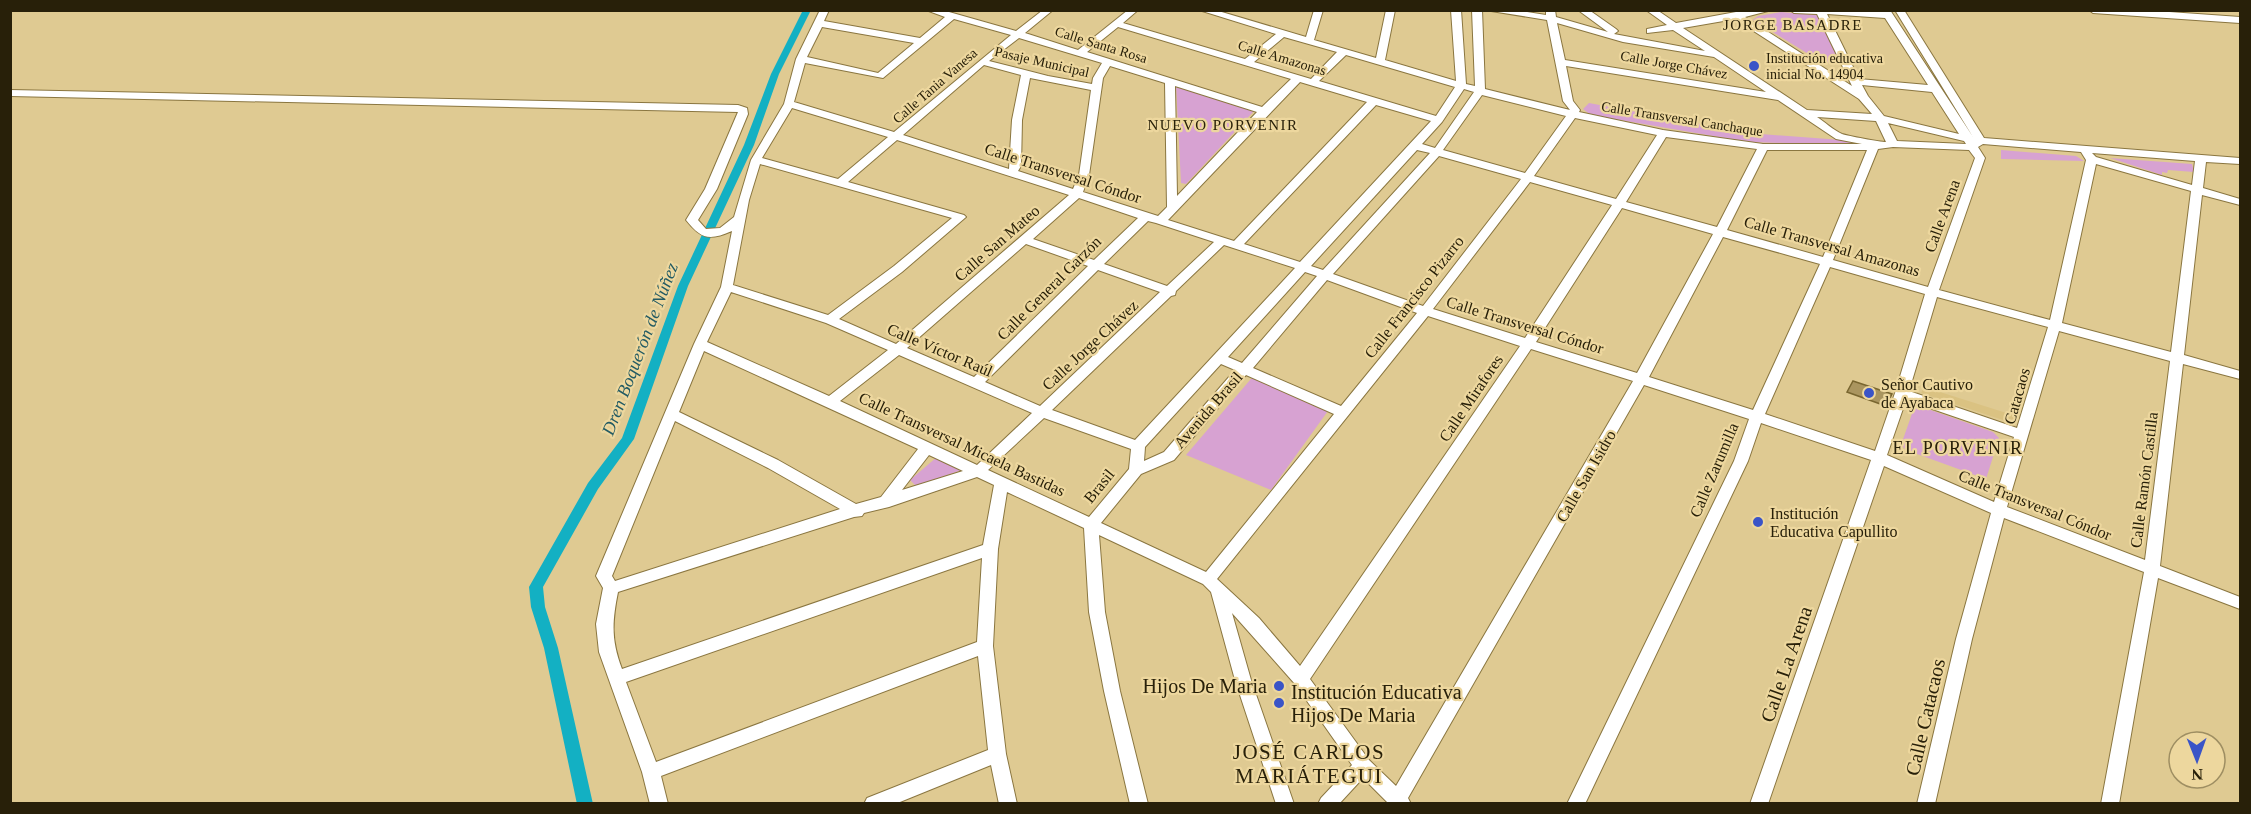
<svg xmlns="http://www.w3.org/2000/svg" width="2251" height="814" viewBox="0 0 2251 814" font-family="'Times New Roman',serif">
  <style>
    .built { fill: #dac282 }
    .green { fill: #d7a2d2 }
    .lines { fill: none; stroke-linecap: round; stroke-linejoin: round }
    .canal { fill: #13b0c3; fill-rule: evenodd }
    .building { fill: #aa955f; stroke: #796630; stroke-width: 1.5 }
    .minor-casing { stroke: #8a7640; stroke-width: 2 }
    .minor { fill: #fff; fill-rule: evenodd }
    .poi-dot { fill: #3a54c7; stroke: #edd79e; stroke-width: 2 }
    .labels { text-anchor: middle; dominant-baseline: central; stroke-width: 4.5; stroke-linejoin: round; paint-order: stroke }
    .far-street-label { font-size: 14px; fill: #282009; stroke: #edd79e }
    .far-poi-label { font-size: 14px; fill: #282009; stroke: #edd79e; text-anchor: start }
    .far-neighbourhood-label { font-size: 15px; letter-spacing: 1.5px; fill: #282009; stroke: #edd79e }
    .street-label { font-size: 16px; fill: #282009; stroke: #edd79e }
    .poi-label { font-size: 16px; fill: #282009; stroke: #edd79e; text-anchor: start }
    .water-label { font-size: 18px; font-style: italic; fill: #245b63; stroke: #edd79e }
    .neighbourhood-label { font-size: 18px; letter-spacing: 1.5px; fill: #282009; stroke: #edd79e }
    .near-street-label { font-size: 20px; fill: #282009; stroke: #edd79e }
    .near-poi-label { font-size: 20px; fill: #282009; stroke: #edd79e; text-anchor: end }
    .near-neighbourhood-label { font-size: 21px; letter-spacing: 1.5px; fill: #282009; stroke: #edd79e }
  </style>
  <rect width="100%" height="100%" fill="#dfca92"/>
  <polygon class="built" points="1924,387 2016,416 2015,424 1921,393"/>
  <g class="green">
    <polygon points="1781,12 1816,15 1824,18 1843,63 1823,63 1753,20 1758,16"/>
    <polygon points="1176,85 1255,110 1186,184 1181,183"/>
    <polygon points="1589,103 1748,133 1855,141 1857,145 1748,142 1591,115 1583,109"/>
    <polygon points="2001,150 2076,156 2084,161 2001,159"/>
    <polygon points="2110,158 2192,164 2194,172 2168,170 2167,173 2162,172 2162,175"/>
    <polygon points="1256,373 1333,404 1271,490 1186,455"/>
    <polygon points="1922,407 1993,432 1999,438 1986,479 1906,450 1901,445 1914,408"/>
    <polygon points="937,457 962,470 916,486 910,480"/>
  </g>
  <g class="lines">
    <polygon class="canal" points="803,10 811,10 779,74 754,145 688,286 634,439 598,489 543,587 545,607 558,648 593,804 577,804 544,648 531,607 529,587 588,483 622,438 678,286 744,145 771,74"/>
  </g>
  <polygon class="building" points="1853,381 1892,394 1886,406 1847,392"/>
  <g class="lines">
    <defs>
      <g id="minor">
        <path d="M820 10H829L824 21 920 38 945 17 926 10H942L1016 31 1043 10H1053L1025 33 1078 50 1128 10H1138L1123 23 1245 59 1276 34 1199 10H1215L1306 37 1314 10H1323L1314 40 1376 58 1386 10H1395L1385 60 1456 81 1451 10H1461L1466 84 1475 86 1472 10H1482L1485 89 1570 110 1563 101 1547 20 1485 10H1514L1546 15V10H1555L1556 17 1608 32 1578 10H1589L1616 29 1618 31 1614 34 1705 51 1673 30 1647 33V29L1667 25 1646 10H1657L1676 23 1736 12 1772 10 1745 17 1852 86 1817 14 1794 13 1790 10H1890L1973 137 1895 10H1904L1984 138 2240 158V164L2206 162 2203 188 2240 199V205L2202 195 2184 355 2240 371V379L2183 364 2160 566 2240 597V609L2158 578 2119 804H2101L2144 572 2004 518 1972 639 1935 804H1917L1956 639 1991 513 1884 466 1768 804H1750L1871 460 1761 423 1748 461 1585 804H1567L1734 461 1749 419 1644 385 1408 798 1411 804H1389L1363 778 1339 804H1318L1321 798 1352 765 1295 684 1232 613 1251 680 1294 804H1276L1235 680 1211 592 1203 584 1099 535 1105 612 1120 691 1148 804H1130L1104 691 1089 612 1084 528 1007 492 998 549 993 646 1006 754 1017 804H999L991 765 895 804H864L867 798 988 750 978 656 661 776 668 804H650L642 772 599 652 596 624 603 588 596 576 694 344 721 287 732 231C709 241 701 239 686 220L705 189 738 112 10 96V90L738 105 747 108 748 114 717 189 698 220 706 229 720 228 734 217 751 160 784 104 796 59ZM1827 14 1885 18 1928 85 1859 79ZM954 19 1011 35 894 132 794 102 805 63 883 78ZM1735 19 1859 99 1872 114 1807 110 1683 28ZM1557 23 1623 42 1714 57 1766 92 1565 60ZM822 27 914 43 878 73 807 57ZM1118 27 1291 79 1262 107 1087 52ZM1284 37 1337 52 1311 79 1254 62ZM1019 38 1102 63 1093 78 1092 84 1048 76 989 61ZM1346 55 1455 87 1436 116 1319 81ZM984 65 1021 75 1012 120 1009 169 903 135ZM1110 66 1165 83 1167 207 1158 216 1083 192 1089 175 1103 78ZM1566 66 1778 100 1836 139 1862 144H1763L1663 130 1579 112 1580 110 1573 101ZM1030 78 1091 90 1079 175 1073 189 1018 171 1021 166 1022 120ZM1300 82 1367 102 1234 241 1168 220ZM1862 85 1932 92 1959 134 1884 116 1868 96ZM1175 86 1257 112 1177 196ZM1464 89 1474 92 1435 148 1422 144 1442 122ZM1482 95 1566 116 1525 173 1443 150ZM1376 105 1431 121 1300 262 1244 244ZM792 108 888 137 838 179 762 158ZM1817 117 1876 121 1886 142C1880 142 1848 136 1842 134 1833 130 1825 122 1817 117ZM1575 118 1657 135 1616 199 1534 176ZM1888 123 1964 141 1966 144 1897 141ZM1666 137 1757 149 1717 227 1626 202ZM897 140 1069 195 896 344 839 319 902 272 966 217 964 215 848 182ZM1983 144 2081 152 2086 160 2050 320 1939 290 1985 158 1978 147ZM1893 147 1969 150 1975 158 1928 287 1833 260 1878 149ZM1417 150 1430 153 1323 270 1311 266ZM1767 150H1867L1823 257 1727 230ZM2092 153 2195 161 2192 185 2096 157ZM1439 156 1521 179 1423 306 1333 274ZM760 164 952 218 894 266 828 315 733 285 749 200ZM2096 164 2191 191 2171 352 2062 323ZM1530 182 1612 205 1525 338 1433 309ZM1079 198 1138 218 1094 260 1033 239ZM1622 208 1713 234 1637 373 1536 342ZM1148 221 1156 223 1214 242 1167 286 1104 264ZM1723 237 1820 264 1753 410 1649 377ZM1026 244 1088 266 974 377 907 348ZM1224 245 1295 268 1135 440 1052 410 1171 296 1175 295 1176 291ZM1830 267 1925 294 1895 393 1875 451 1765 414ZM1098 270 1160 292 1040 406 985 382ZM1305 272 1317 276 1242 363 1228 357ZM1327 280 1417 313 1341 406 1253 368ZM731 292 826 323 888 350 829 396 707 342ZM1937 297 2048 327 2017 428 1909 391ZM1428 316 1520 346 1300 666 1259 618 1217 579ZM2059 331 2170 361 2145 560 2007 507ZM1531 349 1633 381 1396 786 1369 760 1310 679ZM704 351 918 449 881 497 856 504 778 460 679 412ZM899 355 1032 413 977 465 840 401ZM1221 364 1235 370 1164 452 1144 461 1145 447ZM1246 375 1334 414 1206 572 1101 523 1141 474 1174 460ZM1906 400 2014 437 1994 502 1887 455ZM1044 418 1131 449 1129 469 1089 517 988 470ZM675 421 768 468 840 509 615 581 612 576ZM929 455 963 471 902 490ZM977 477 994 485 983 545 622 669C611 640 612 622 618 592L854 517 862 516 864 513 889 507ZM982 558 977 642 656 762 626 682Z"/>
        <polygon points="2089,10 2141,10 2240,17 2240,23 2093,13"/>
      </g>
    </defs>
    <use href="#minor" class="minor-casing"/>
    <use href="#minor" class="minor"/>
  </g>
  <g class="poi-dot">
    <circle cx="1754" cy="66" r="6"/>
    <circle cx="1869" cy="393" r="6"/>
    <circle cx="1758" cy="522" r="6"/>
    <circle cx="1279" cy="686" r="6"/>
    <circle cx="1279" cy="703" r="6"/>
  </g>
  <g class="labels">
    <g class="far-street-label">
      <text transform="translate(1101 45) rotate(17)">Calle Santa Rosa</text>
      <text transform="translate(1282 58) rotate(17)">Calle Amazonas</text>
      <text transform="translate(1042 62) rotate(13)">Pasaje Municipal</text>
      <text transform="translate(1674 65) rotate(10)">Calle Jorge Chávez</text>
      <text transform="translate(935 86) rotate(-41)">Calle Tania Vanesa</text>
      <text transform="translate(1682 119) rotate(9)">Calle Transversal Canchaque</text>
    </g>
    <g class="far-poi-label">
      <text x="1766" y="58">Institución educativa<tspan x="1766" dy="16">inicial No. 14904</tspan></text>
    </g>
    <g class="far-neighbourhood-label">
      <text x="1793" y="25">JORGE BASADRE</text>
      <text x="1223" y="125">NUEVO PORVENIR</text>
    </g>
    <g class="street-label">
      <text transform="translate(1063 173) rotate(18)">Calle Transversal Cóndor</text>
      <text transform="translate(1942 216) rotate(-70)">Calle Arena</text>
      <text transform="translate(997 243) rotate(-41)">Calle San Mateo</text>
      <text transform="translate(1832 246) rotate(16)">Calle Transversal Amazonas</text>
      <text transform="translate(1049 288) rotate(-45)">Calle General Garzón</text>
      <text transform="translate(1414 297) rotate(-52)">Calle Francisco Pizarro</text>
      <text transform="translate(1525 325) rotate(17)">Calle Transversal Cóndor</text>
      <text transform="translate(1090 345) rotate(-43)">Calle Jorge Chávez</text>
      <text transform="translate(940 350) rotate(23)">Calle Víctor Raúl</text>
      <text transform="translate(2017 396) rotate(-74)">Catacaos</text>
      <text transform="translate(1471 398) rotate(-56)">Calle Mirafores</text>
      <text transform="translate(1208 410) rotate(-49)">Avenida Brasil</text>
      <text transform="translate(962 444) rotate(25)">Calle Transversal Micaela Bastidas</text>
      <text transform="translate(1714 470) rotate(-67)">Calle Zarumilla</text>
      <text transform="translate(1586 476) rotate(-60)">Calle San Isidro</text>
      <text transform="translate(2144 480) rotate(-83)">Calle Ramón Castilla</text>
      <text transform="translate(1099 486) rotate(-51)">Brasil</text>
      <text transform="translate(2035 505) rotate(22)">Calle Transversal Cóndor</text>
    </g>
    <g class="poi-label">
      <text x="1881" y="384">Señor Cautivo<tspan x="1881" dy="18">de Ayabaca</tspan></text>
      <text x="1770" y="513">Institución<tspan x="1770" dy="18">Educativa Capullito</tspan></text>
    </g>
    <g class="water-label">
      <text transform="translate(640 349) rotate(-69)">Dren Boquerón de Núñez</text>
    </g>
    <g class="neighbourhood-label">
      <text x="1958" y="448">EL PORVENIR</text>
    </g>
    <g class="near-street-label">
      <text transform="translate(1786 664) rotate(-71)">Calle La Arena</text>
      <text transform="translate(1925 717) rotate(-77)">Calle Catacaos</text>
    </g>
    <g class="near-poi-label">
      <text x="1267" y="686">Hijos De Maria</text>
      <text x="1291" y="692" text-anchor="start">Institución Educativa<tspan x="1291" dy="23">Hijos De Maria</tspan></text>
    </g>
    <g class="near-neighbourhood-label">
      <text x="1309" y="752">JOSÉ CARLOS<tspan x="1309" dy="24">MARIÁTEGUI</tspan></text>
    </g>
  </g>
  <rect width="2251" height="814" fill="none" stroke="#282009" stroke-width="24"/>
  <g transform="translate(2197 760) rotate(179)"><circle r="28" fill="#edd79e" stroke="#9e8e62" stroke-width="1.5"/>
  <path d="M0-4.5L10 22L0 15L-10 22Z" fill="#3a54c7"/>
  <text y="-9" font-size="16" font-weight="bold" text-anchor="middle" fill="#282009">N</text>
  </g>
</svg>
